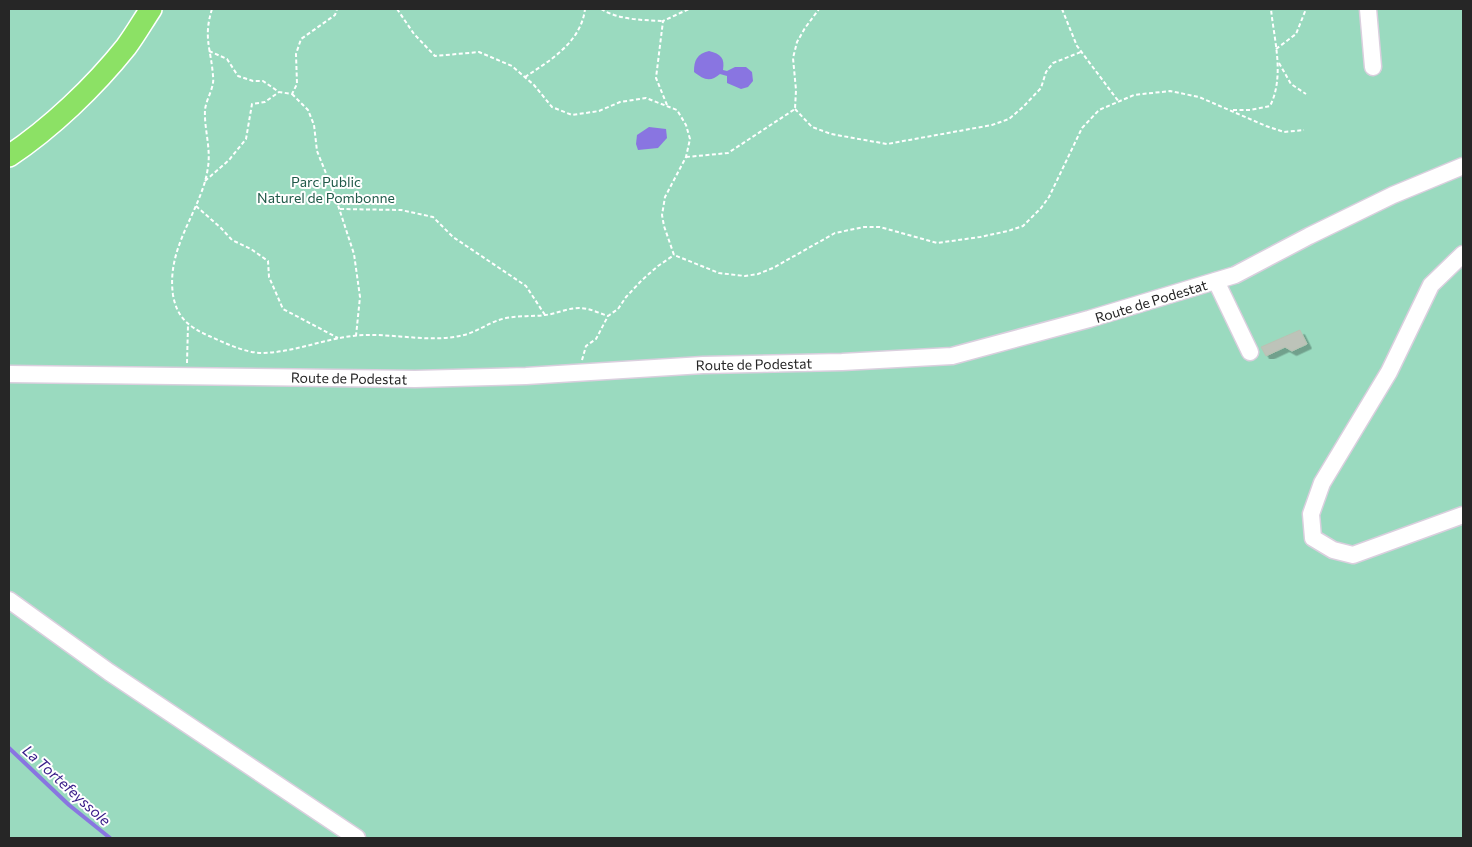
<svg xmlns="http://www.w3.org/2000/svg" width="1472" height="847" viewBox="0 0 1472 847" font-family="Commissioner,sans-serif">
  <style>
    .green { fill: #9adabf }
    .water { fill: #8975e1 }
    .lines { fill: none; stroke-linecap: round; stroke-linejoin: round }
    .stream { stroke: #8975e1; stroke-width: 4 }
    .building { fill: #bdc3b9; stroke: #bac2b3; filter: url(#shadow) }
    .minor-casing { stroke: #dacfde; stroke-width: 19 }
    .major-casing { stroke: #fff; stroke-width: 24 }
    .path { stroke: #fff; stroke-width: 2; stroke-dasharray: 4 2.5; stroke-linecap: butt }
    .minor { stroke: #fff; stroke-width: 16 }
    .major { stroke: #8ce165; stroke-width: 21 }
    .labels { text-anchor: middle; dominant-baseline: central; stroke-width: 4; stroke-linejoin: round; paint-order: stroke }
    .park-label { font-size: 14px; fill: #205a49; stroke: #fff }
    .street-label { font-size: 14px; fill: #262626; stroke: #fff }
    .water-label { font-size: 15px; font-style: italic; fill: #361a87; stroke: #fff }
  </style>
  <defs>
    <filter id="shadow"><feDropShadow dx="4.5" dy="4.5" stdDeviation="0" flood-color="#0004"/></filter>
  </defs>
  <rect width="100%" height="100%" fill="#e1e8d9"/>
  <rect class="green" x="9" y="9" width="1454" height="829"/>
  <g class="water">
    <path d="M709 51C721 54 725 58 723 70L727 71 735 67H746L752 72 753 81 748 87 741 89 727 83V76L720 74C710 83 703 79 694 72 694 60 697 54 709 51Z"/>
    <polygon points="649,127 666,129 667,138 658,148 638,150 636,144 637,135"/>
  </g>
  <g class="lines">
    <polyline class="stream" points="9,748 69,805 110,838"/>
  </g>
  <polygon class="building" points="1300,330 1307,344 1292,351 1285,347 1266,356 1261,347"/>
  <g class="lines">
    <defs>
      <g id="minor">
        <polyline points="1368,9 1373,67"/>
        <polyline points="1463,254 1431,285 1389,372 1322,483 1311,514 1313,538 1333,550 1353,555 1463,515"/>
        <polyline points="1216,281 1250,352"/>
        <polyline points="9,374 415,379 526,376 703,365 842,362 952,356 1089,319 1235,275 1309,236 1393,195 1463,166"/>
        <polyline points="9,600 109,672 357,838"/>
      </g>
      <path id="major" d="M9 156C51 128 94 87 126 47 135 35 143 21 151 9"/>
    </defs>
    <use href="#minor" class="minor-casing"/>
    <use href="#major" class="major-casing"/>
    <g class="path">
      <path d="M212 9C203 38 211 48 213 76 215 87 206 99 205 110 204 128 211 148 208 167 202 211 166 245 173 295 177 318 189 327 209 336 225 343 245 353 263 353 298 352 330 336 365 335 398 334 432 343 464 335 476 332 487 324 499 320 513 315 530 317 545 315 556 314 567 308 579 308 589 308 599 313 608 316"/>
      <polyline points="397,9 414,34 435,56 479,52 512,66 534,85 552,107 572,115 599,111 620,102 646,98 677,110 686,125 690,139 686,157 665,197 662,215 664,226 674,255 719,273 745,276 758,274 773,268 835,233 864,227 880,227 937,243 980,237 1008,231 1023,226 1041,208 1049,197 1082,128 1099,110 1134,95 1170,91 1199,97 1266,126 1284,132 1304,130"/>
      <path d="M601 9C619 20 642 20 663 21"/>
      <polyline points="1062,9 1077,46 1119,102"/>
      <polyline points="1276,49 1296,34 1306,9"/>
      <polyline points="209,51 227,59 238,76 253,81 263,81 279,92 292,94 297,84 296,54 301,39 335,15 337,9"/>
      <polyline points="1279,63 1291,84 1306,94"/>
      <path d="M525 77C551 60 581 42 585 9"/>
      <polyline points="292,94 308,110 314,125 317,151 334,193 354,254 360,297 356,336"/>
      <polyline points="667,105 656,78 663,21 689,9"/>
      <polyline points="795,109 812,127 831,134 887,144 992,125 1009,119 1023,107 1041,88 1046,72 1053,63 1081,52"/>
      <path d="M1233 110H1250L1270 106C1285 76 1274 40 1271 9"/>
      <polyline points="686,157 728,153 795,109 796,90 793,58 797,42 805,28 819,9"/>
      <polyline points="205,181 229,160 246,139 252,104 265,102 279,92"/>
      <polyline points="196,206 221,228 232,240 251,249 268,261 269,277 283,309 338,338"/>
      <polyline points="340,209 401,210 433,217 453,237 526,286 545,315"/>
      <polyline points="582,360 586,346 596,339 608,316 618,309 626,297 642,280 658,266 674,255"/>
      <polyline points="187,363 188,325"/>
    </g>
    <use href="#minor" class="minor"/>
    <use href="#major" class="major"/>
  </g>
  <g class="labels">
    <g class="park-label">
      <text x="326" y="181">Parc Public<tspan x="326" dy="16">Naturel de Pombonne</tspan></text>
    </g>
    <g class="street-label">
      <text transform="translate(1151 301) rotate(-17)">Route de Podestat</text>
      <text transform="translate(754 364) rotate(-1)">Route de Podestat</text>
      <text transform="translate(349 378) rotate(1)">Route de Podestat</text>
    </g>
    <g class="water-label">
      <text transform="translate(67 785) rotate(42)">La Tortefeyssole</text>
    </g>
  </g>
  <rect width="1472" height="847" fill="none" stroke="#262626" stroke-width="20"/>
</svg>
